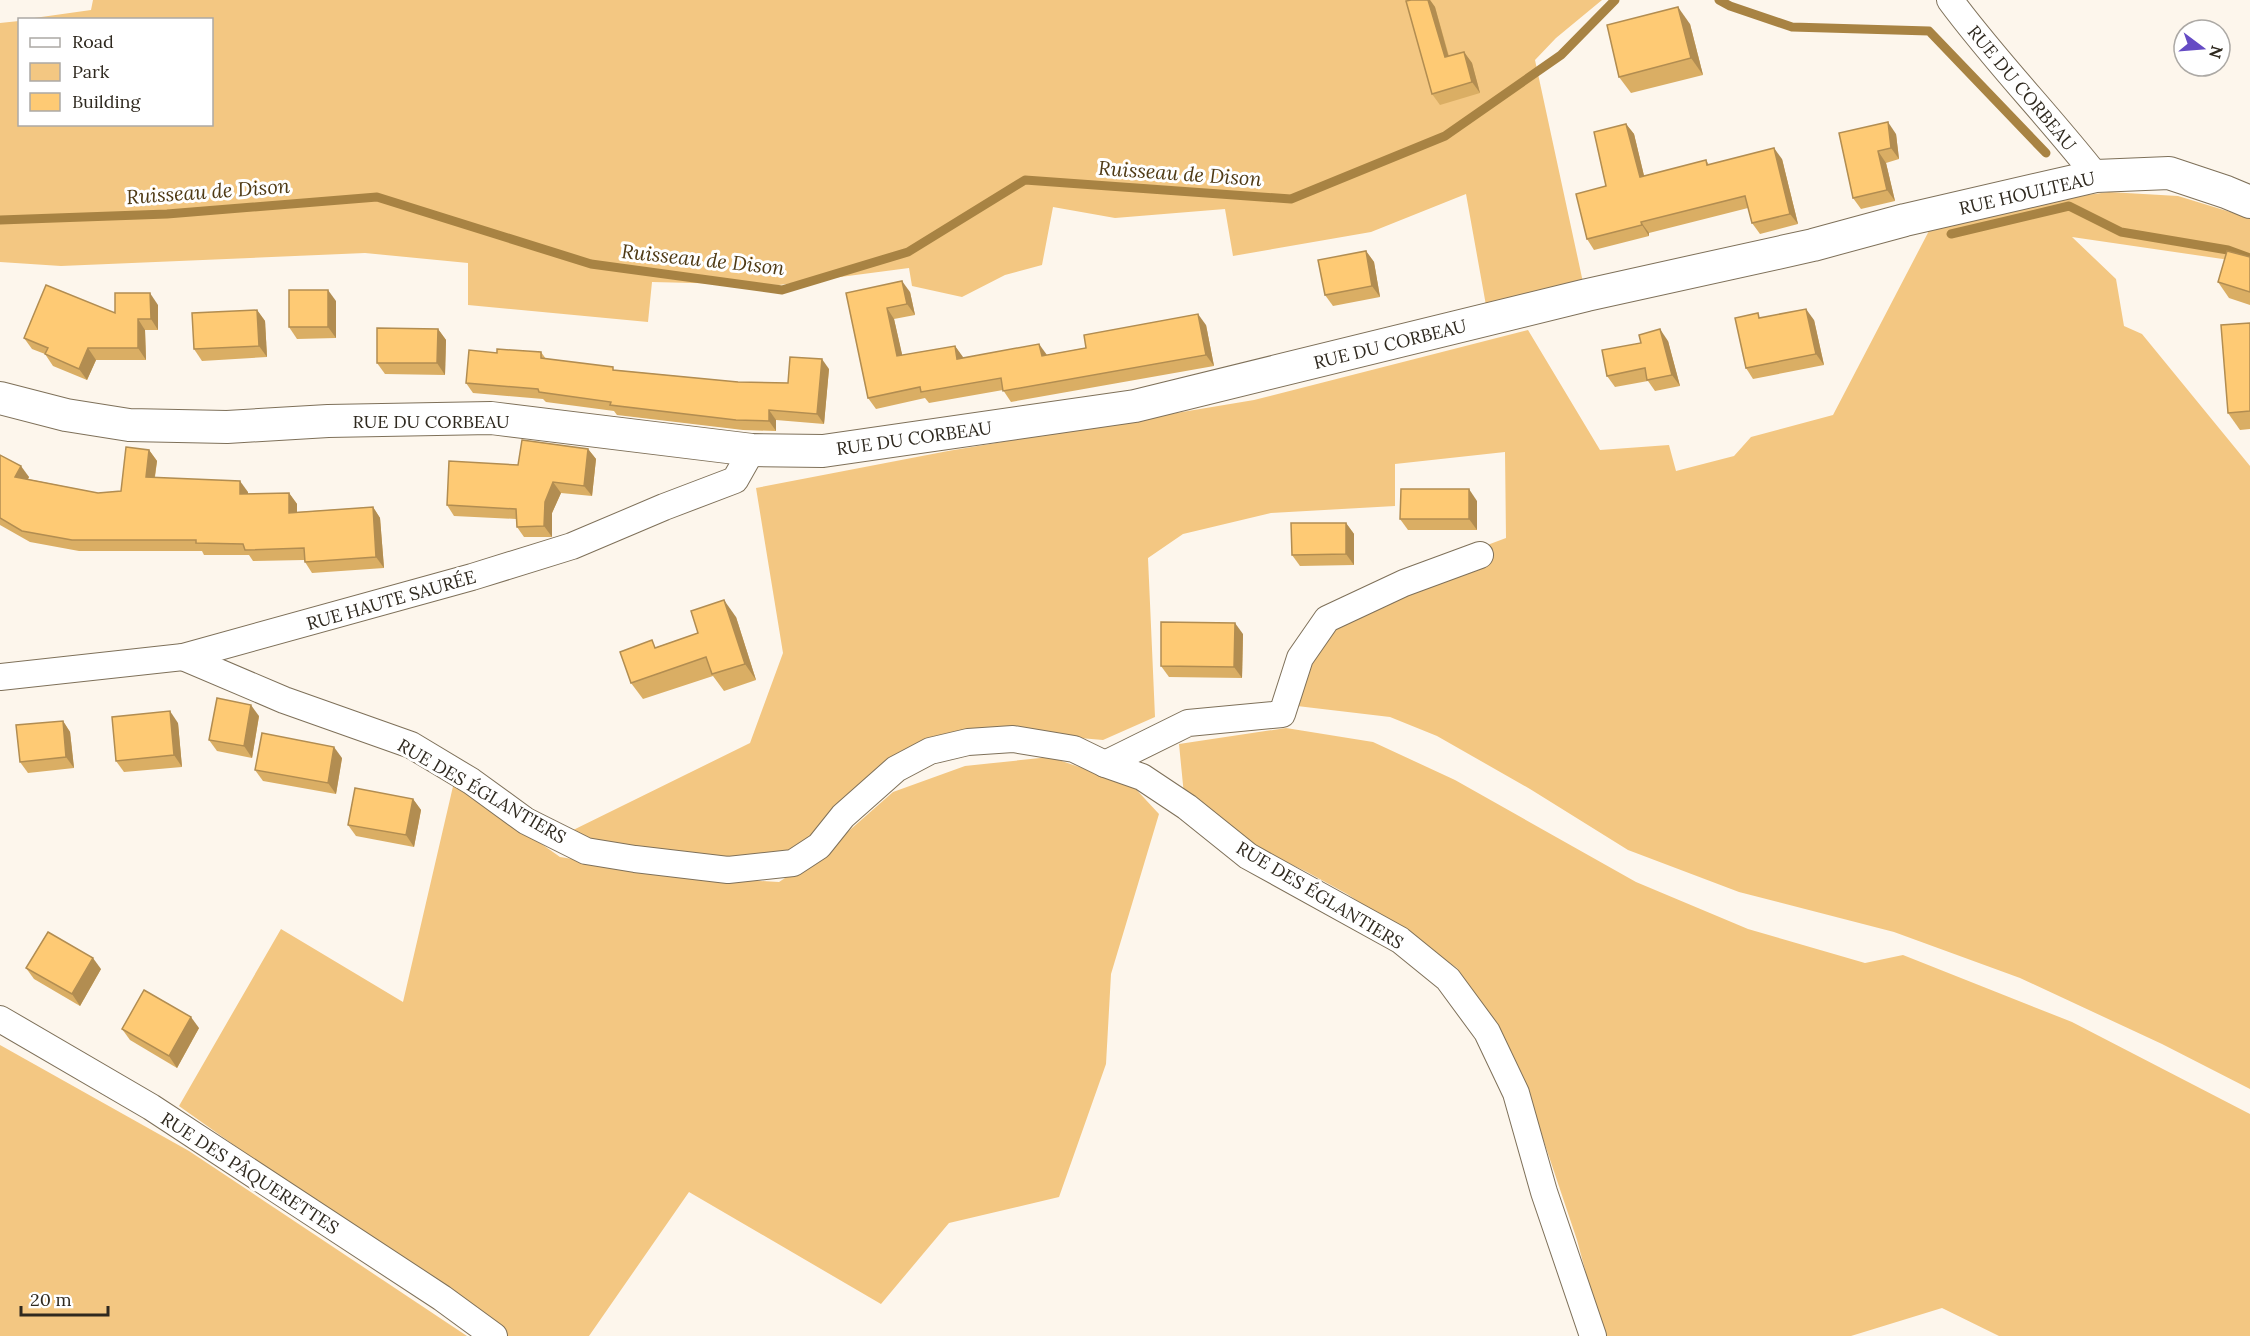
<svg xmlns="http://www.w3.org/2000/svg" width="2250" height="1336" viewBox="0 0 2250 1336" font-family="Lora,serif">
  <style>
    .green { fill: #f3c782 }
    .lines { fill: none; stroke-linecap: round; stroke-linejoin: round }
    .stream { stroke: #a88343; stroke-width: 9 }
    .minor-casing { stroke: #7e7059; stroke-width: 28 }
    .tertiary-casing { stroke: #7e7059; stroke-width: 34 }
    .minor { stroke: #fff; stroke-width: 26 }
    .tertiary { stroke: #fff; stroke-width: 32 }
    .wall { fill: #daae64 }
    .shaded-wall { fill: #b28d51 }
    .building { fill: #feca74; stroke: #b28d51; stroke-width: 1.5 }
    .labels { text-anchor: middle; dominant-baseline: central; stroke-width: 6; stroke-linejoin: round; paint-order: stroke }
    .street-label { font-size: 18px; fill: #2f291f; stroke: #fff }
    .water-label { font-size: 20px; font-style: italic; fill: #4f3a15; stroke: #fff }
  </style>
  <rect width="100%" height="100%" fill="#fdf6ec"/>
  <g class="green">
    <polygon points="93,0 1602,0 1556,38 1535,60 1584,287 1487,311 1466,194 1371,232 1233,256 1225,209 1115,218 1053,207 1042,265 1005,275 962,297 912,286 909,268 779,285 652,282 648,322 468,305 468,263 365,253 61,266 0,262 0,23 19,21 20,124 212,124 212,20 27,19 91,10"/>
    <polygon points="2109,192 2178,196 2250,218 2250,263 2072,237 2116,279 2124,326 2142,334 2250,466 2250,1089 2162,1044 2020,978 1894,932 1739,892 1628,850 1530,789 1437,736 1390,717 1297,706 1317,644 1371,603 1474,550 1506,538 1505,452 1395,464 1395,506 1271,513 1183,534 1148,558 1155,717 1103,740 1034,734 911,754 800,852 739,864 561,836 750,743 783,653 756,488 948,451 1254,400 1528,330 1600,450 1669,445 1676,471 1734,456 1751,437 1833,415 1931,227 2035,202"/>
    <polygon points="1286,728 1373,742 1455,780 1636,882 1748,929 1865,963 1903,955 2072,1022 2250,1114 2250,1336 1999,1336 1942,1308 1851,1336 1603,1336 1577,1240 1522,1076 1457,968 1347,894 1307,872 1231,835 1184,795 1179,744"/>
    <polygon points="1050,757 1132,785 1159,814 1111,974 1106,1064 1059,1197 949,1223 881,1304 689,1192 589,1336 503,1336 179,1106 281,929 403,1002 454,782 560,857 685,877 779,882 826,851 893,792 965,766"/>
    <polygon points="0,1045 189,1151 467,1336 0,1336"/>
  </g>
  <g class="lines">
    <g class="stream">
      <polyline points="1719,0 1730,6 1792,27 1929,31 2046,153"/>
      <polyline points="0,220 167,214 377,197 591,264 782,290 908,252 1025,180 1291,199 1445,136 1561,55 1615,0"/>
      <polyline points="1951,234 2069,206 2121,232 2228,250 2250,258"/>
    </g>
    <defs>
      <g id="minor">
        <path d="M1950 0C1995 61 2049 116 2096 176"/>
        <polyline points="183,657 284,700 411,745 471,781 526,821 586,851 635,859 728,870 793,863 819,846 843,816 896,769 930,751 968,742 1013,739 1074,749 1105,764 1142,777 1187,807 1248,856 1400,940 1448,979 1487,1032 1516,1093 1544,1192 1593,1336"/>
        <polyline points="0,677 183,657 472,577 572,546 664,507 735,480 752,450"/>
        <polyline points="1105,764 1188,723 1282,714 1300,658 1327,619 1404,583 1480,555"/>
        <polyline points="0,1019 151,1107 442,1298 494,1336"/>
      </g>
      <polyline id="tertiary" points="0,398 66,415 129,425 227,427 328,421 491,418 752,450 823,451 1135,406 1587,295 1813,245 1905,220 2096,176 2169,173 2226,192 2250,202"/>
    </defs>
    <use href="#minor" class="minor-casing"/>
    <use href="#tertiary" class="tertiary-casing"/>
    <use href="#minor" class="minor"/>
    <use href="#tertiary" class="tertiary"/>
  </g>
  <g class="wall">
    <polygon points="1411,0 1430,0 1435,7 1449,56 1464,52 1472,63 1480,93 1440,105 1432,94"/>
    <polygon points="1690,24 1703,75 1631,93 1619,77"/>
    <polygon points="1626,124 1634,134 1644,176 1706,160 1709,165 1782,159 1798,224 1760,234 1752,223 1748,208 1649,233 1649,236 1594,250 1587,239 1606,186"/>
    <polygon points="1839,133 1896,134 1899,159 1886,163 1895,201 1861,209 1853,198"/>
    <polygon points="1366,251 1374,262 1380,297 1333,306 1325,295"/>
    <polygon points="2250,257 2250,305 2229,298 2218,282"/>
    <polygon points="910,292 915,315 894,319 902,355 955,346 963,358 1047,355 1206,325 1214,366 1011,402 1003,390 929,403 925,398 876,409 868,398 846,293"/>
    <polygon points="336,301 336,338 297,339 289,327"/>
    <polygon points="158,305 158,330 145,330 146,360 96,360 87,380 53,366 45,354 32,349 24,338 115,313"/>
    <polygon points="257,310 265,321 267,357 202,361 194,349"/>
    <polygon points="1761,318 1814,320 1824,365 1753,379 1746,368"/>
    <polygon points="2250,323 2250,429 2240,430 2228,413"/>
    <polygon points="438,329 446,340 445,375 385,374 377,363"/>
    <polygon points="1668,341 1680,386 1655,391 1648,381 1615,387 1607,376"/>
    <polygon points="541,352 546,359 615,370 738,382 788,383 829,369 824,424 776,420 776,431 743,430 617,415 614,411 546,402 543,399 473,393 466,383 497,353"/>
    <polygon points="588,449 596,459 592,496 561,493 552,513 552,537 524,537 517,527 516,519 454,516 447,505 518,465"/>
    <polygon points="149,450 157,461 155,477 248,492 248,494 289,493 297,504 297,512 373,507 380,518 384,568 312,573 305,562 304,560 253,561 249,555 204,555 202,551 79,551 30,542 0,525 0,455 29,477 28,479 98,493 121,491"/>
    <polygon points="1477,501 1477,530 1408,530 1400,519"/>
    <polygon points="1346,523 1354,534 1354,565 1300,566 1292,555"/>
    <polygon points="736,617 756,680 724,691 713,676 643,699 631,683 657,647 698,633"/>
    <polygon points="1243,634 1242,678 1169,677 1161,666"/>
    <polygon points="259,716 252,758 217,751 209,740"/>
    <polygon points="63,721 70,732 74,768 28,773 20,762"/>
    <polygon points="178,723 182,767 124,772 116,761"/>
    <polygon points="342,758 336,794 263,781 255,770"/>
    <polygon points="413,799 421,810 414,847 356,836 348,825"/>
    <polygon points="26,968 101,969 80,1006 34,979"/>
    <polygon points="199,1028 177,1068 130,1040 122,1029"/>
  </g>
  <g class="shaded-wall">
    <polygon points="1428,0 1430,0 1435,7 1452,69 1445,57"/>
    <polygon points="1678,7 1690,24 1703,75 1691,58"/>
    <polygon points="1464,52 1472,63 1480,93 1472,82"/>
    <polygon points="1888,122 1896,134 1899,159 1891,148"/>
    <polygon points="1626,124 1634,134 1647,188 1640,177"/>
    <polygon points="1774,148 1782,159 1798,224 1790,214"/>
    <polygon points="1878,151 1886,163 1895,201 1887,190"/>
    <polygon points="1641,222 1649,233 1649,236 1642,225"/>
    <polygon points="1366,251 1374,262 1380,297 1372,286"/>
    <polygon points="902,281 910,292 915,315 907,304"/>
    <polygon points="328,290 336,301 336,338 328,327"/>
    <polygon points="150,293 158,305 158,330 151,319"/>
    <polygon points="887,308 894,319 905,367 897,356"/>
    <polygon points="1806,309 1814,320 1824,365 1816,354"/>
    <polygon points="257,310 265,321 267,357 259,346"/>
    <polygon points="1198,314 1206,325 1214,366 1206,355"/>
    <polygon points="138,319 145,330 146,360 138,348"/>
    <polygon points="438,329 446,340 445,375 437,363"/>
    <polygon points="1660,329 1668,341 1680,386 1672,375"/>
    <polygon points="1039,344 1047,355 1042,356"/>
    <polygon points="955,346 963,357 965,370 957,359"/>
    <polygon points="88,348 96,360 87,380 79,369"/>
    <polygon points="822,359 829,369 824,424 817,414"/>
    <polygon points="769,410 776,420 776,431 769,421"/>
    <polygon points="588,449 596,459 592,496 584,486"/>
    <polygon points="149,450 157,461 153,488 146,477"/>
    <polygon points="21,466 29,477 23,488 15,477"/>
    <polygon points="240,481 248,492 248,505 240,494"/>
    <polygon points="553,482 561,493 552,513 552,537 544,526 545,502"/>
    <polygon points="1469,489 1477,501 1477,530 1469,519"/>
    <polygon points="289,493 297,504 297,524 289,513"/>
    <polygon points="373,507 380,518 384,568 376,557"/>
    <polygon points="1346,523 1354,534 1354,565 1346,554"/>
    <polygon points="724,600 736,617 756,680 745,664"/>
    <polygon points="1235,623 1243,634 1242,678 1234,667"/>
    <polygon points="251,705 259,716 252,758 244,746"/>
    <polygon points="170,711 178,723 182,767 174,755"/>
    <polygon points="63,721 70,732 74,768 66,757"/>
    <polygon points="334,747 342,758 336,794 328,783"/>
    <polygon points="413,799 421,810 414,847 406,835"/>
    <polygon points="93,958 101,969 80,1006 72,994"/>
    <polygon points="191,1017 199,1028 177,1068 169,1056"/>
  </g>
  <g class="building">
    <polygon points="1411,0 1428,0 1445,57 1464,52 1472,82 1432,94 1406,1"/>
    <polygon points="1678,7 1691,58 1619,77 1607,25"/>
    <polygon points="1888,122 1891,148 1878,151 1887,190 1853,198 1839,133"/>
    <polygon points="1626,124 1640,177 1706,160 1707,165 1774,148 1790,214 1752,223 1745,196 1641,222 1642,225 1587,239 1576,194 1606,186 1594,132"/>
    <polygon points="1366,251 1372,286 1325,295 1318,260"/>
    <polygon points="2227,251 2250,257 2250,292 2218,282"/>
    <polygon points="902,281 907,304 887,308 897,356 955,346 957,359 1039,344 1042,356 1086,348 1084,335 1198,314 1206,355 1003,391 1001,378 921,392 920,387 868,398 846,293"/>
    <polygon points="46,285 115,313 115,293 150,293 151,319 138,319 138,348 88,348 79,369 45,354 48,348 24,338"/>
    <rect x="289" y="290" width="39" height="37"/>
    <polygon points="1806,309 1816,354 1746,368 1735,318 1758,313 1759,318"/>
    <polygon points="257,310 259,346 194,349 192,313"/>
    <polygon points="2250,323 2250,411 2228,413 2221,325"/>
    <polygon points="377,328 438,329 437,363 377,363"/>
    <polygon points="1660,329 1672,375 1647,380 1645,368 1607,376 1602,350 1641,343 1639,335"/>
    <polygon points="497,349 541,352 541,358 613,367 613,370 738,382 788,383 790,357 822,359 817,414 769,410 769,421 736,420 610,405 611,402 539,392 538,389 466,383 469,350 497,353"/>
    <polygon points="522,440 588,449 584,486 553,482 545,502 544,526 517,527 516,509 447,505 449,461 518,465"/>
    <polygon points="126,447 149,450 146,477 240,481 240,494 289,493 289,513 373,507 376,557 305,562 304,548 245,550 243,544 196,543 196,540 72,540 22,531 0,518 0,455 21,466 15,477 98,493 121,491"/>
    <polygon points="1401,489 1469,489 1469,519 1400,519"/>
    <polygon points="1291,523 1346,523 1346,554 1292,555"/>
    <polygon points="724,600 745,664 712,674 706,657 631,683 620,652 652,640 655,648 698,633 691,611"/>
    <polygon points="1161,622 1235,623 1234,667 1161,666"/>
    <polygon points="217,698 251,705 244,746 209,740"/>
    <polygon points="170,711 174,755 116,761 112,717"/>
    <polygon points="63,721 66,757 20,762 16,725"/>
    <polygon points="262,733 334,747 328,783 255,770"/>
    <polygon points="355,788 413,799 406,835 348,825"/>
    <polygon points="48,932 93,958 72,994 26,968"/>
    <polygon points="144,990 191,1017 169,1056 122,1029"/>
  </g>
  <g class="labels">
    <g class="street-label">
      <text transform="translate(2022 88) rotate(50)">RUE DU CORBEAU</text>
      <text transform="translate(2027 193) rotate(-13)">RUE HOULTEAU</text>
      <text transform="translate(1390 344) rotate(-14)">RUE DU CORBEAU</text>
      <text x="431" y="421">RUE DU CORBEAU</text>
      <text transform="translate(914 438) rotate(-8)">RUE DU CORBEAU</text>
      <text transform="translate(391 600) rotate(-16)">RUE HAUTE SAURÉE</text>
      <text transform="translate(482 791) rotate(30)">RUE DES ÉGLANTIERS</text>
      <text transform="translate(1320 895) rotate(31)">RUE DES ÉGLANTIERS</text>
      <text transform="translate(250 1173) rotate(33)">RUE DES PÂQUERETTES</text>
    </g>
    <g class="water-label">
      <text transform="translate(1180 173) rotate(4)">Ruisseau de Dison</text>
      <text transform="translate(208 191) rotate(-4)">Ruisseau de Dison</text>
      <text transform="translate(703 259) rotate(6)">Ruisseau de Dison</text>
    </g>
  </g>
  <rect x="18" y="18" width="195" height="108" fill="#ffffff" stroke="#aca9a5" stroke-width="1.5"/>
  <rect x="30" y="38" width="30" height="9" fill="#ffffff" stroke="#aca9a5" stroke-width="1.5"/>
  <text x="72" y="48" font-size="18" fill="#2f291f">Road</text>
  <rect x="30" y="63" width="30" height="18" fill="#f3c782" stroke="#aca9a5" stroke-width="1.5"/>
  <text x="72" y="78" font-size="18" fill="#2f291f">Park</text>
  <rect x="30" y="93" width="30" height="18" fill="#feca74" stroke="#aca9a5" stroke-width="1.5"/>
  <text x="72" y="108" font-size="18" fill="#2f291f">Building</text>
  <g transform="translate(2202 48) rotate(106)"><circle r="28" fill="#ffffff" stroke="#aca9a5" stroke-width="1.5"/>
  <path d="M0-4.5L10 22L0 15L-10 22Z" fill="#654bc4"/>
  <text y="-9" font-size="16" font-weight="bold" text-anchor="middle" fill="#2f291f">N</text>
  </g>
  <path d="M21 1306v9h87v-9" fill="none" stroke="#2f291f" stroke-width="3"/>
  <text x="30" y="1306" font-size="18" fill="#2f291f" stroke="#ffffff" stroke-width="4.5" paint-order="stroke">20 m</text>
</svg>
